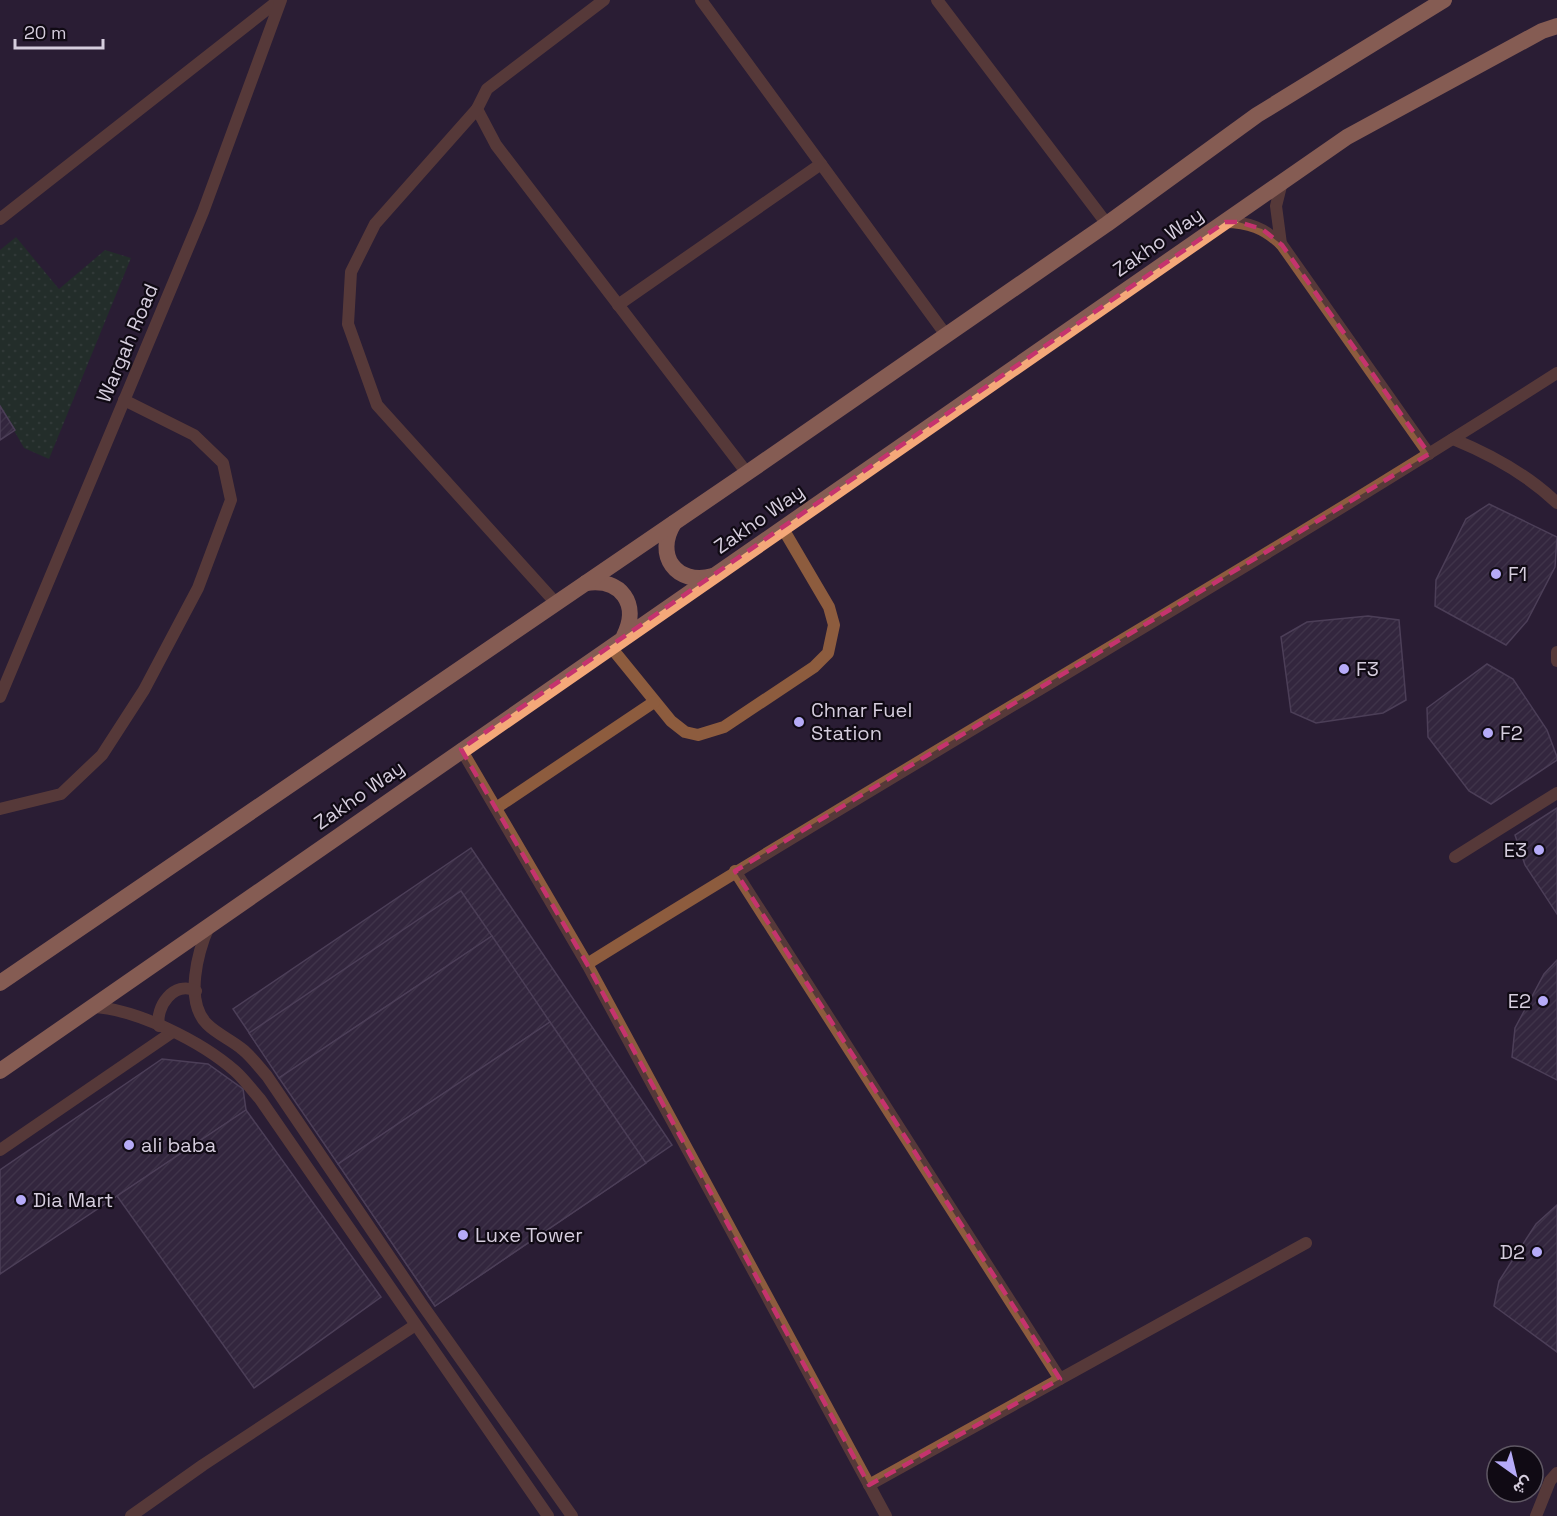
<svg xmlns="http://www.w3.org/2000/svg" width="1557" height="1516" viewBox="0 0 1557 1516" font-family="'Space Grotesk',Vazirmatn,sans-serif">
  <style>
    .garden { fill: url(#garden-dots) }
    .building { fill: url(#building-hatch); stroke: #756782; stroke-width: 1.5 }
    .lines { fill: none; stroke-linecap: round; stroke-linejoin: round }
    .service { stroke: #8d5c3e; stroke-width: 12 }
    .minor { stroke: #8d5c3e; stroke-width: 12 }
    .tertiary { stroke: #8d5c3e; stroke-width: 12 }
    .trunk { stroke: #f4a879; stroke-width: 16 }
    .marked { fill: none; stroke: #c5336e; stroke-width: 4.5; stroke-dasharray: 12 8; stroke-linejoin: round }
    .poi-dot { fill: #b6abf8; stroke: #100a14; stroke-width: 2 }
    .labels { text-anchor: middle; dominant-baseline: central; stroke-width: 4.5; stroke-linejoin: round; paint-order: stroke }
    .street-label { font-size: 20px; fill: #d5cddd; stroke: #100a14 }
    .poi-label { font-size: 20px; fill: #d5cddd; stroke: #100a14; text-anchor: start }
  </style>
  <defs>
    <pattern id="garden-dots" width="8" height="8" patternUnits="userSpaceOnUse" patternTransform="scale(1.5)"><rect width="8" height="8" fill="#1b411d"/><path d="M2 2h.1M6 6h.1" fill="none" stroke="#3b5b3d" stroke-width="1.8" stroke-linecap="round"/></pattern>
    <pattern id="building-hatch" width="6" height="6" patternUnits="userSpaceOnUse" patternTransform="scale(1.5)"><rect width="6" height="6" fill="#3e3149"/><path d="M-1 1l2-2M0 6l6-6M5 7l2-2" fill="none" stroke="#594e63"/></pattern>
  </defs>
  <rect width="100%" height="100%" fill="#2a1d34"/>
  <polygon class="garden" points="16,237 59,289 105,250 131,258 49,459 24,448 0,406 0,250"/>
  <g class="building">
    <polygon points="0,406 15,430 0,440"/>
    <polygon points="1489,504 1557,537 1555,567 1527,621 1506,645 1435,606 1436,580 1466,519"/>
    <polygon points="1368,616 1399,620 1406,700 1383,713 1316,723 1291,712 1281,637 1307,622"/>
    <polygon points="1487,664 1513,679 1547,730 1557,757 1557,760 1491,804 1469,791 1428,737 1427,708"/>
    <polygon points="1557,808 1557,914 1525,865 1515,835"/>
    <polygon points="471,848 672,1145 435,1306 233,1009"/>
    <polygon points="461,891 492,936 279,1078 249,1033"/>
    <polygon points="492,936 550,1022 338,1164 279,1078"/>
    <polygon points="1557,960 1557,1080 1512,1057 1515,1028 1544,974"/>
    <polygon points="550,1022 646,1163 435,1306 338,1164"/>
    <polygon points="162,1059 208,1064 243,1089 246,1110 0,1274 0,1170"/>
    <polygon points="246,1110 381,1297 254,1388 117,1196"/>
    <polygon points="1557,1205 1557,1352 1494,1306 1499,1281 1536,1224"/>
  </g>
  <g class="lines">
    <g class="service">
      <polyline points="604,0 487,89 477,109 496,145 747,473"/>
      <polyline points="701,0 946,335"/>
      <polyline points="477,109 375,224 351,272 348,324 377,405 555,602"/>
      <polyline points="618,305 821,164"/>
      <path d="M1453 439C1492 455 1527 474 1557 503"/>
      <polyline points="610,646 671,721 685,732 698,735 724,727 814,667 828,653 834,625 829,607 782,527"/>
      <polyline points="1557,652 1557,661"/>
      <polyline points="496,808 654,702"/>
      <polyline points="0,809 61,794 102,755 144,690 198,588 231,500 223,463 194,435 124,400"/>
      <polyline points="1455,857 1557,793"/>
      <polyline points="0,1150 171,1033"/>
      <polyline points="131,1516 203,1465 414,1326"/>
      <polyline points="1536,1516 1550,1481 1557,1473"/>
    </g>
    <g class="minor">
      <polyline points="937,0 1107,224"/>
      <polyline points="0,219 279,0"/>
      <path d="M1225 222C1248 222 1265 228 1282 245L1429 454"/>
      <polyline points="1281,244 1276,206 1282,182"/>
      <polyline points="461,749 587,964 886,1516"/>
      <polyline points="735,871 1060,1379 869,1485"/>
      <path d="M587 964C908 763 1238 577 1557 373"/>
      <polyline points="1060,1379 1306,1243"/>
    </g>
    <g class="tertiary">
      <polyline points="0,697 203,212 281,0"/>
      <path d="M209 926C198 951 184 1001 207 1024 217 1034 231 1040 242 1049 251 1056 259 1067 267 1076L421 1303 572 1516"/>
      <path d="M93 1007C137 1009 202 1042 235 1071 244 1079 252 1090 260 1099L548 1516"/>
      <path d="M159 1026C155 1007 174 980 196 991"/>
    </g>
    <g class="trunk">
      <path d="M674 523C654 555 676 586 713 576"/>
      <path d="M586 583C621 578 640 604 624 636"/>
      <polyline points="0,983 747,473 1107,224 1257,115 1444,0"/>
      <polyline points="0,1071 1347,137 1542,31 1557,26"/>
    </g>
  </g>
  <path d="M0 0H1557V1516H0ZM1225 222H1238L1262 229 1282 245 1429 454 735 871 1060 1379 869 1485 587 964 461 749Z" fill="#2a1d34" fill-opacity=".55" fill-rule="evenodd"/>
  <path class="marked" d="M1225 222H1238L1262 229 1282 245 1429 454 735 871 1060 1379 869 1485 587 964 461 749Z"/>
  <g class="poi-dot">
    <circle cx="1496" cy="574" r="6"/>
    <circle cx="1344" cy="669" r="6"/>
    <circle cx="799" cy="722" r="6"/>
    <circle cx="1488" cy="733" r="6"/>
    <circle cx="1539" cy="850" r="6"/>
    <circle cx="1543" cy="1001" r="6"/>
    <circle cx="129" cy="1145" r="6"/>
    <circle cx="21" cy="1200" r="6"/>
    <circle cx="463" cy="1235" r="6"/>
    <circle cx="1537" cy="1252" r="6"/>
  </g>
  <g class="labels">
    <g class="street-label">
      <text transform="translate(1158 242) rotate(-35)">Zakho Way</text>
      <text transform="translate(127 343) rotate(-67)">Wargah Road</text>
      <text transform="translate(759 519) rotate(-35)">Zakho Way</text>
      <text transform="translate(359 795) rotate(-35)">Zakho Way</text>
    </g>
    <g class="poi-label">
      <text x="1508" y="574">F1</text>
      <text x="1356" y="669">F3</text>
      <text x="811" y="710">Chnar Fuel<tspan x="811" dy="23">Station</tspan></text>
      <text x="1500" y="733">F2</text>
      <text x="1527" y="850" text-anchor="end">E3</text>
      <text x="1531" y="1001" text-anchor="end">E2</text>
      <text x="141" y="1145">ali baba</text>
      <text x="33" y="1200">Dia Mart</text>
      <text x="475" y="1235">Luxe Tower</text>
      <text x="1525" y="1252" text-anchor="end">D2</text>
    </g>
  </g>
  <g transform="translate(1515 1474) rotate(146)"><circle r="28" fill="#100a14" stroke="#5f5864" stroke-width="1.5"/>
  <path d="M0-4.5L10 22L0 15L-10 22Z" fill="#b6abf8"/>
  <text y="-9" font-size="16" font-weight="bold" text-anchor="middle" fill="#d5cddd">ش</text>
  </g>
  <path d="M15 39v9h88v-9" fill="none" stroke="#d5cddd" stroke-width="3"/>
  <text x="24" y="39" font-size="18" fill="#d5cddd" stroke="#100a14" stroke-width="4.5" paint-order="stroke">20 m</text>
</svg>
